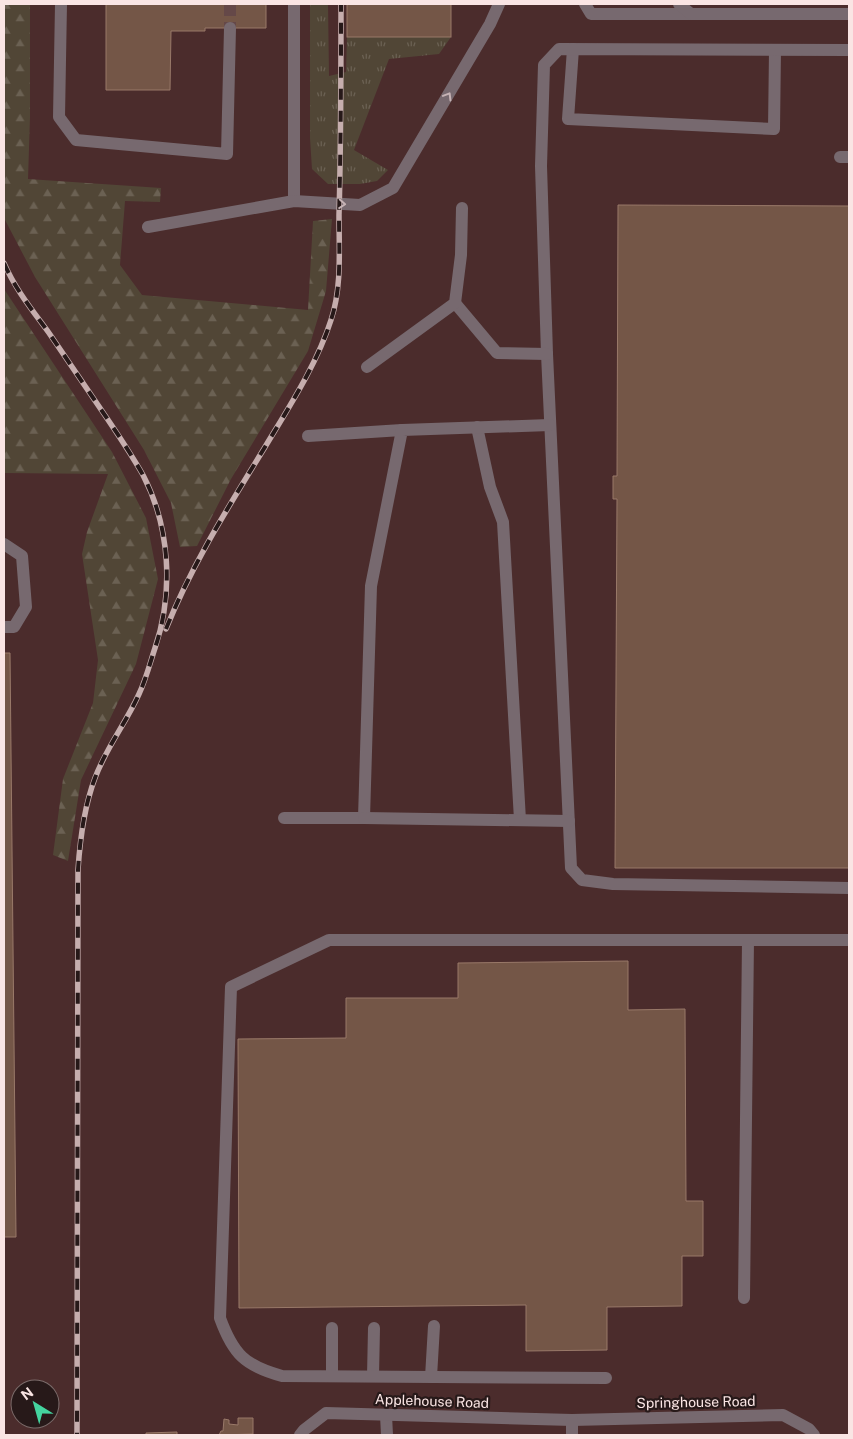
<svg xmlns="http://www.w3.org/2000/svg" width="853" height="1439" viewBox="0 0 853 1439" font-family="'Public Sans',sans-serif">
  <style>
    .grass { fill: url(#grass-tufts) }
    .forest { fill: url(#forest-firs) }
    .building { fill: #745647; stroke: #997969 }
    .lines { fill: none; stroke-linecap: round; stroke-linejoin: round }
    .minor-tunnel { stroke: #654848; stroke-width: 12; stroke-dasharray: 12 6; stroke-linecap: butt }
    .minor { stroke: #77696f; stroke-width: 12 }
    .rail-casing { stroke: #c6aeae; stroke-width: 5.5 }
    .rail { stroke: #271919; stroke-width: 4; stroke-dasharray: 11; stroke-linecap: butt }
    .oneway { stroke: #c6b3b5 }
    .labels { text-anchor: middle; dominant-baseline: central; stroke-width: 4.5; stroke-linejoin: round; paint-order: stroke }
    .street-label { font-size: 14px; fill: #fae5e4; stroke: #271919 }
  </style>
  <defs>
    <pattern id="grass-tufts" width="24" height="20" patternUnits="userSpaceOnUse" patternTransform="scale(1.25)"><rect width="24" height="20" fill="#514636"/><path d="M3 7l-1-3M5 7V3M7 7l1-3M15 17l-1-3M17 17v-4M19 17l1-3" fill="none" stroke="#6b6153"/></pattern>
    <pattern id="forest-firs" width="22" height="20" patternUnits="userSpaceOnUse" patternTransform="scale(1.25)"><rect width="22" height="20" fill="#514636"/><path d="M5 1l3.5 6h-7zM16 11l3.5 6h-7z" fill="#6b6153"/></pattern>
  </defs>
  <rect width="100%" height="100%" fill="#4b2c2c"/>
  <polygon class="grass" points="310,4 328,4 329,76 346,72 347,37 451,37 439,54 389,59 354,150 388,170 377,181 360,184 328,184 312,169 310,138"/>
  <g class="forest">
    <polygon points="4,4 30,4 30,117 28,179 161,188 160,202 125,201 120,265 142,295 308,310 313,221 332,219 326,291 308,351 231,479 197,546 180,547 171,503 144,450 35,277 4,218"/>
    <polygon points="4,289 112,452 146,518 158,579 136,664 81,780 68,861 53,855 63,779 93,703 98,660 82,554 87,532 108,474 4,473"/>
  </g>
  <g class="building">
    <polygon points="106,4 266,4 266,28 205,28 205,31 171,31 170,90 106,90"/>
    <rect x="347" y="4" width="104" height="33"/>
    <polygon points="618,205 849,206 849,868 615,868 617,499 613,499 613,476 617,476"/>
    <polygon points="4,653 10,653 16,1237 4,1237"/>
    <polygon points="628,961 628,1010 685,1009 686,1201 703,1201 703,1256 682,1256 682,1306 607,1307 607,1350 526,1351 526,1305 239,1308 238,1039 346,1038 346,998 458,998 458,963"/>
    <polygon points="238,1418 253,1418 253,1434 219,1435 221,1431 223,1431 224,1419 229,1420 229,1424 238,1425"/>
    <polygon points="177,1432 177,1435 146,1435 146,1433"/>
  </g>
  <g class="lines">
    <polyline class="minor-tunnel" points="230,4 230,28"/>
    <g class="minor">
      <polyline points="61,4 59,117 76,140 227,154 230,28"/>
      <polyline points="585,4 591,14 691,14"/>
      <polyline points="679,4 691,14 849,14"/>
      <polyline points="573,49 568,119 774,129 775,50"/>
      <polyline points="849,50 559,49 544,65 541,166 547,354 571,868 582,880 613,884 849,888"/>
      <polyline points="840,157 849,157"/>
      <polyline points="294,201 294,4"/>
      <polyline points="148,227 294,201 360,205 393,188 490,24 499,4"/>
      <polyline points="455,303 497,353 547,354"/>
      <polyline points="367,367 455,303 461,255 462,208"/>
      <polyline points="477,427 490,487 503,522 520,820"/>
      <polyline points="308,436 402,430"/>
      <polyline points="4,544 22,556 26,607 14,627 4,627"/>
      <polyline points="284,818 364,818 371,586 402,430 550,425"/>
      <polyline points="364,818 569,821"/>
      <polyline points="744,1298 748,940"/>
      <polyline points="332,1328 332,1376"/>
      <polyline points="373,1376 374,1328"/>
      <polyline points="431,1377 434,1326"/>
      <path d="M606 1378 282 1376C245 1366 233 1354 220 1318L231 987 329 940H849"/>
      <polyline points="386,1415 387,1435"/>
      <polyline points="300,1435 304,1430 326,1413 572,1420 783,1415 809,1429 814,1435"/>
      <polyline points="572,1435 572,1420"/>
    </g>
    <defs>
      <g id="rail">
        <path d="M4 263C15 289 33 311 49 333 66 358 83 383 100 408 115 430 130 452 143 475 170 527 174 592 155 648 150 663 146 679 139 694 126 723 106 748 95 778 84 807 80 839 78 870L77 1435"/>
        <path d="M166 629C192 564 229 506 265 447 289 407 317 364 331 320 342 287 339 250 339 215 341 145 341 74 341 4"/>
      </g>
    </defs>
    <use href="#rail" class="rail-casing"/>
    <use href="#rail" class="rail"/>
  </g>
  <defs><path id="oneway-chevron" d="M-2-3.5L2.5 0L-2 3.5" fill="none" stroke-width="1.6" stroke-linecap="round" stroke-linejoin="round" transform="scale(1.25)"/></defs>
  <g class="oneway">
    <use href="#oneway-chevron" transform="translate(448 96) rotate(-59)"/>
    <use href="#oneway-chevron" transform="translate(342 204) rotate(4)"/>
  </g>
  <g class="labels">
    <g class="street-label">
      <text transform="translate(432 1401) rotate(2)">Applehouse Road</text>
      <text transform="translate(696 1402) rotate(-1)">Springhouse Road</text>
    </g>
  </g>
  <rect width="853" height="1439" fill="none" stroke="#fae5e4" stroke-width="10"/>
  <g transform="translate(35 1404) rotate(323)"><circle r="24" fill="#271919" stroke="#7b6b6a"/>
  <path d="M0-4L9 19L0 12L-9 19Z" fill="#44d49f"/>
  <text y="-8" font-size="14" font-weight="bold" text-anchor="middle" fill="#fae5e4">N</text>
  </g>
</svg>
